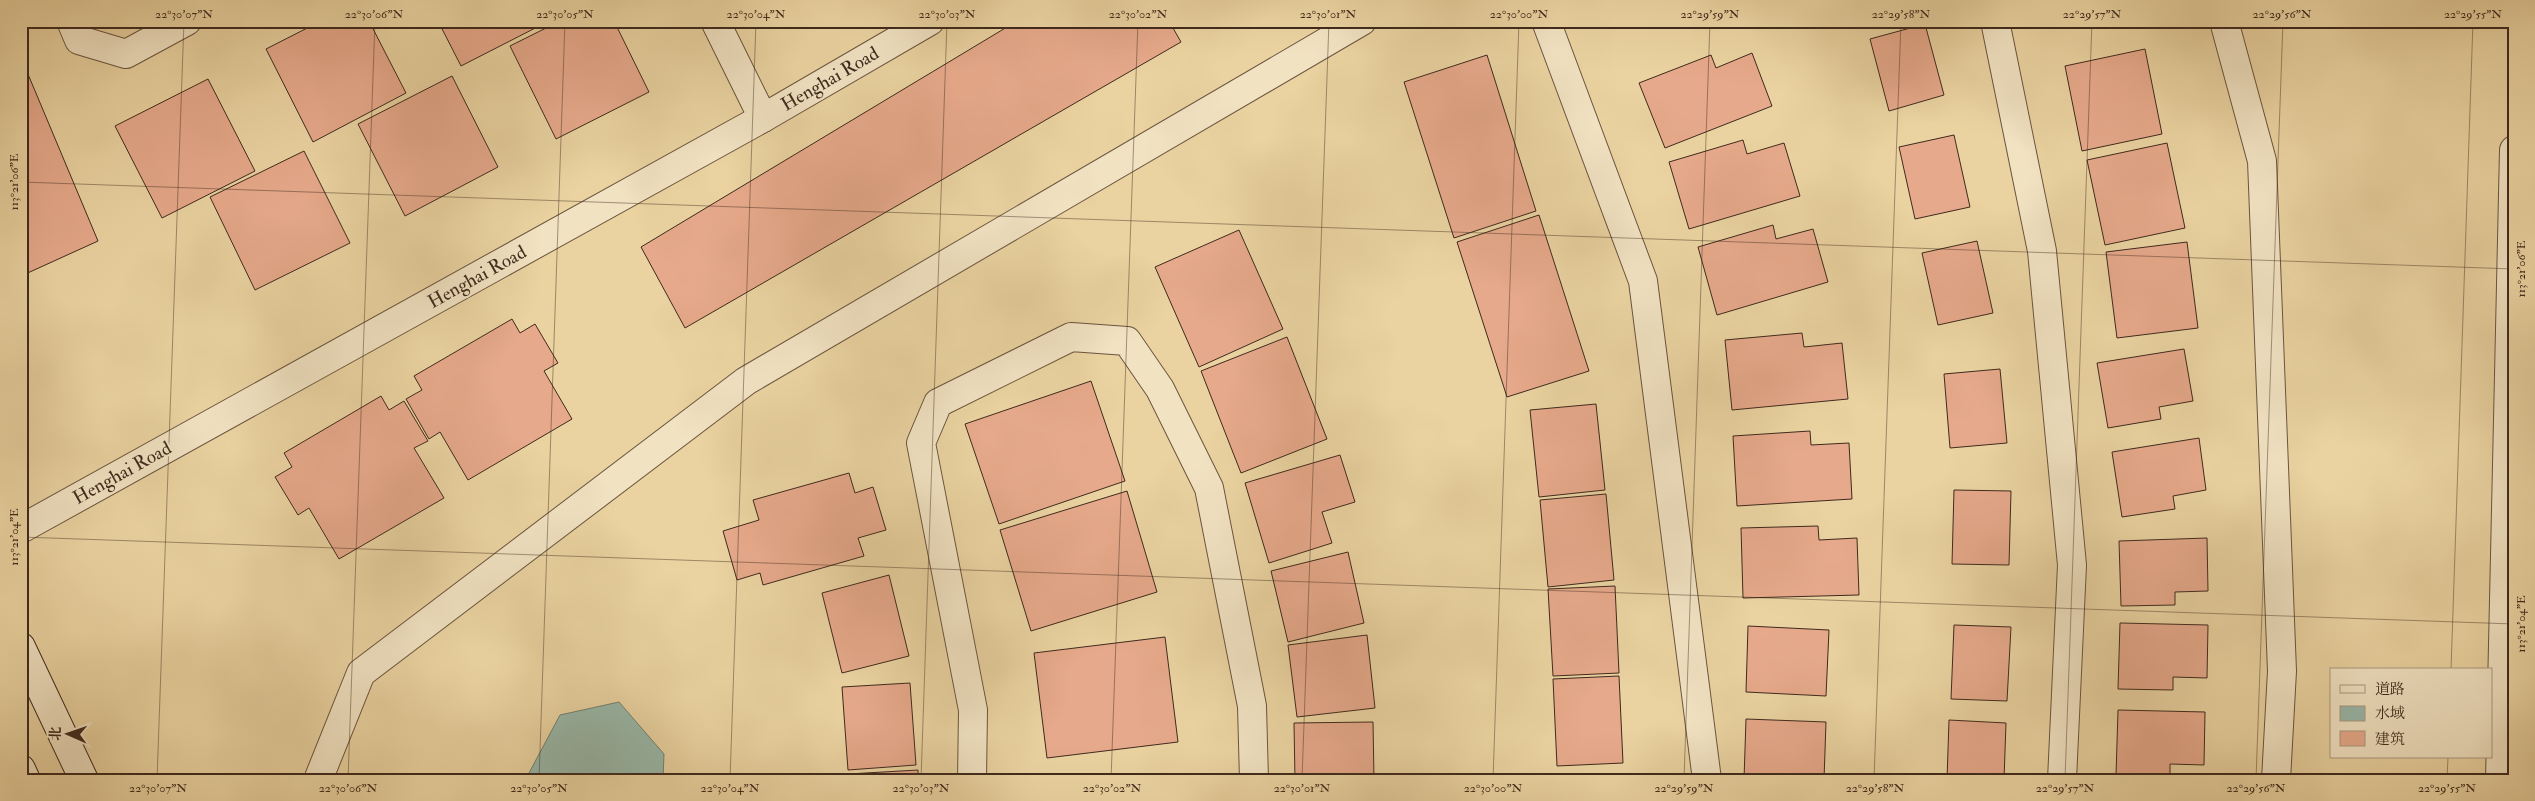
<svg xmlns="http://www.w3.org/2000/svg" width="2535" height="801" viewBox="0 0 2535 801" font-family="'IM FELL Double Pica','Noto Serif SC',serif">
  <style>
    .water { fill: #98b7a8; stroke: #747f70 }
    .building { fill: #e6a98b; stroke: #3f2a1d }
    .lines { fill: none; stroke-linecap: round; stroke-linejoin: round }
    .minor-casing { stroke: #6a543e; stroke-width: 30 }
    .tertiary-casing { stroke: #6a543e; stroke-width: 30 }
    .secondary-casing { stroke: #3f2a1d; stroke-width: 30 }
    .minor { stroke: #f1e2c2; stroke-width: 28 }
    .tertiary { stroke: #f1e2c2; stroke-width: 28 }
    .secondary { stroke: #f1e2c2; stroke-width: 28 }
    .ticks { fill: none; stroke: #3f2a1d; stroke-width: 1; stroke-opacity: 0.45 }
    .labels { text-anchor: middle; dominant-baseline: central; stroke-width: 4; stroke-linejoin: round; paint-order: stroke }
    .street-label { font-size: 19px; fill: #3f2a1d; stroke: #f1e2c2 }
    .neatline { fill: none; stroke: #3f2a1d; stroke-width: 2 }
    .ticks-label { font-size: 12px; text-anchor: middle; fill: #3f2a1d }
  </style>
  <rect width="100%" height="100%" fill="#ead3a1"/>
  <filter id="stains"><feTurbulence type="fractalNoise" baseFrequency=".004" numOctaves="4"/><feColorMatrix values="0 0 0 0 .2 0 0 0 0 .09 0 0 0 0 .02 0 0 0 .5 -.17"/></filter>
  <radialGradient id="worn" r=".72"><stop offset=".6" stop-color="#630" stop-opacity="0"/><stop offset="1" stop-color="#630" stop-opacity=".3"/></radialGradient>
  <polygon class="water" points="619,702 664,754 663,780 532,780 529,773 560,715"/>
  <g class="building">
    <polygon points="321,21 369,21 406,93 313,142 266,49"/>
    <polygon points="438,21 549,21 461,66"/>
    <polygon points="560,21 614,21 649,92 556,139 510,46"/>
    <polygon points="1017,21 1169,21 1181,42 685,328 641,247"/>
    <polygon points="1925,24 1944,95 1889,111 1870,39"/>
    <polygon points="2145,49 2162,134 2082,151 2065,66"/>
    <polygon points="1752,53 1772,106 1665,148 1639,83 1711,55 1716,68"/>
    <polygon points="1487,55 1536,211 1454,238 1404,82"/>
    <polygon points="25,67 98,241 21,276 21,69"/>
    <polygon points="452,76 498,167 405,216 358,124"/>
    <polygon points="208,79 255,171 162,218 115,126"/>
    <polygon points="1954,135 1970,207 1915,219 1899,147"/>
    <polygon points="1743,140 1747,154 1784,143 1800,196 1689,229 1669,162"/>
    <polygon points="2167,143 2185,228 2105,245 2087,160"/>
    <polygon points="304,151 350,243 255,290 210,197"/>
    <polygon points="1539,215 1589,371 1507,397 1457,242"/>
    <polygon points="1773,225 1776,239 1813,229 1828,282 1717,315 1698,247"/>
    <polygon points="1239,230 1283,329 1199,367 1155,267"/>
    <polygon points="1977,241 1993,313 1938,325 1922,253"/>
    <polygon points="2187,242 2198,328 2117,338 2106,252"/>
    <polygon points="512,319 520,333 535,324 558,363 544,371 572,419 468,480 440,432 429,439 406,399 422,390 414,376"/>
    <polygon points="1802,333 1804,347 1842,343 1848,399 1732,410 1725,340"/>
    <polygon points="1287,337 1327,439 1241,473 1201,371"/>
    <polygon points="2184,349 2193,401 2159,407 2161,419 2108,428 2097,363"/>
    <polygon points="2000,369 2007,443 1950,448 1944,374"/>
    <polygon points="1091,381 1125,481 999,524 965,424"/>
    <polygon points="381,396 389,410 404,401 428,441 414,448 444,498 339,559 309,508 298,515 275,477 292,467 284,453"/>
    <polygon points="1596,404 1605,490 1539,497 1530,410"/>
    <polygon points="1810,431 1811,445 1849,443 1852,499 1737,506 1733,436"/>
    <polygon points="2199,438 2206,490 2173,496 2175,509 2122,517 2112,452"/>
    <polygon points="1340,455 1355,502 1322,512 1332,543 1269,563 1245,483"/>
    <polygon points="849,473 855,493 873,487 886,530 858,538 864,556 763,585 760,573 737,580 723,531 759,520 753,500"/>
    <polygon points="1954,490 2011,491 2009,565 1952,564"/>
    <polygon points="1127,491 1157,592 1031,631 1000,530"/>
    <polygon points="1606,494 1614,580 1548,587 1540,500"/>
    <polygon points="1818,526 1819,540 1857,538 1859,595 1743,598 1741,528"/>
    <polygon points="2207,538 2208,591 2175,592 2175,605 2121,606 2119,541"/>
    <polygon points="1348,552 1364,623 1288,642 1271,571"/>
    <polygon points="889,575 909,656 842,673 822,593"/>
    <polygon points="1615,586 1619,673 1553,676 1548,589"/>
    <polygon points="2120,623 2208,625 2207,678 2173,677 2173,690 2118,689"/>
    <polygon points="1954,625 2011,627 2007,701 1951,699"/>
    <polygon points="1748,626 1829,630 1826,696 1746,692"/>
    <polygon points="1367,635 1375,708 1297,717 1288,645"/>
    <polygon points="1165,637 1178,742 1047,758 1034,653"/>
    <polygon points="1619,676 1623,763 1557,766 1553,679"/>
    <polygon points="910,683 916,765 848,770 842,687"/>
    <polygon points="2118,710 2205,712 2204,765 2170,764 2170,777 2116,776"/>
    <polygon points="1746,719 1826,722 1824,780 1744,780"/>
    <polygon points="1949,720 2006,723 2004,780 1947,780"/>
    <polygon points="1373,722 1374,780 1295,780 1294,723"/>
    <polygon points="918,770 918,780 849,780 848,774"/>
  </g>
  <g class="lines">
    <defs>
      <g id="minor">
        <polyline points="71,21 79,40 126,54 187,21"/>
        <polyline points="715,21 763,118"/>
        <polyline points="1546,21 1643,281 1707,780"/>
        <polyline points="1995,21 2042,251 2072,565 2062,780"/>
        <polyline points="2224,21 2262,161 2282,671 2276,780"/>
        <polyline points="318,780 361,673 746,381 1362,21"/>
        <polyline points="972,780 973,710 921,443 938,403 1071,337 1127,341 1160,389 1209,488 1252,706 1254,780"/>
        <polyline points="2500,780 2514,150"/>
      </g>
      <polyline id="tertiary" points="21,529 763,118 930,21"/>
      <g id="secondary">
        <polyline points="21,647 84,780"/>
        <polyline points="21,769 26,780"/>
      </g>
    </defs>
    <use href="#minor" class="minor-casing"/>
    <use href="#tertiary" class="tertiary-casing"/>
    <use href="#secondary" class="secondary-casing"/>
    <use href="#minor" class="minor"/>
    <use href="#tertiary" class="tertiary"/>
    <use href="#secondary" class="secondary"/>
  </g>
  <path class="ticks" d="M21 182 2514 269M21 537 2514 624M2451 670 2473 21M157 780 184 21M348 780 375 21M539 780 565 21M730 780 756 21M921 780 947 21M1111 780 1138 21M1302 780 1329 21M1493 780 1519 21M1684 780 1710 21M1874 780 1901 21M2065 780 2092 21M2256 780 2283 21M2447 780 2448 757"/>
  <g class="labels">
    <g class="street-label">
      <text transform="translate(830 79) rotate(-30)">Henghai Road</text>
      <text transform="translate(477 277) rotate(-29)">Henghai Road</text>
      <text transform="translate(122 473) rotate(-29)">Henghai Road</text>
    </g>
  </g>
  <rect width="2535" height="801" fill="none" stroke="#ead3a1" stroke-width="55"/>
  <rect x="2330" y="668" width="162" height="90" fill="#f1e2c2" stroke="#aa9880"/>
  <rect x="2340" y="685" width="25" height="8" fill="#f1e2c2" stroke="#aa9880"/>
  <text x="2375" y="694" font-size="15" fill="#3f2a1d">道路</text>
  <rect x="2340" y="706" width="25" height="15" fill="#98b7a8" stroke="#aa9880"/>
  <text x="2375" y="718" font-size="15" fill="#3f2a1d">水域</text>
  <rect x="2340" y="731" width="25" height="15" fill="#e6a98b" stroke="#aa9880"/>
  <text x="2375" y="744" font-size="15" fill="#3f2a1d">建筑</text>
  <g transform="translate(68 734) rotate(272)" stroke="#f1e2c2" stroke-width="4" paint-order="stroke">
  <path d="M0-4L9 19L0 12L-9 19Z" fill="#3f2a1d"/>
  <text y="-8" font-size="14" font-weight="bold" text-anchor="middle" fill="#3f2a1d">北</text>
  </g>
  <rect x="28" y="28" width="2480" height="746" class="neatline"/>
  <g class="ticks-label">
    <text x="184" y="18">22°30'07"N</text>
    <text x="374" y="18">22°30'06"N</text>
    <text x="565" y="18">22°30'05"N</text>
    <text x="756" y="18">22°30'04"N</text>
    <text x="947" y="18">22°30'03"N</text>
    <text x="1138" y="18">22°30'02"N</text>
    <text x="1328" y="18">22°30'01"N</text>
    <text x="1519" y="18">22°30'00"N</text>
    <text x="1710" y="18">22°29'59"N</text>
    <text x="1901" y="18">22°29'58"N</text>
    <text x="2092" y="18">22°29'57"N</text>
    <text x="2282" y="18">22°29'56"N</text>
    <text x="2473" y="18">22°29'55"N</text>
    <text transform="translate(14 182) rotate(-90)" y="4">113°21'06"E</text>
    <text transform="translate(2521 269) rotate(-90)" y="4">113°21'06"E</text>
    <text transform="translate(14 537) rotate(-90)" y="4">113°21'04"E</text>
    <text transform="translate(2521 624) rotate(-90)" y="4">113°21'04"E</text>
    <text x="158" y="792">22°30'07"N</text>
    <text x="348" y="792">22°30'06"N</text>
    <text x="539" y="792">22°30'05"N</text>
    <text x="730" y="792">22°30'04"N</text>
    <text x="921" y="792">22°30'03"N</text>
    <text x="1112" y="792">22°30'02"N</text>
    <text x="1302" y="792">22°30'01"N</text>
    <text x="1493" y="792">22°30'00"N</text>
    <text x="1684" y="792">22°29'59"N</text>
    <text x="1875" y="792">22°29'58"N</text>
    <text x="2065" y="792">22°29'57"N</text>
    <text x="2256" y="792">22°29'56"N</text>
    <text x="2447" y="792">22°29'55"N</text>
  </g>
  <rect width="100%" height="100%" filter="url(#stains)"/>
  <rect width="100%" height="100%" fill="url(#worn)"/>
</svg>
